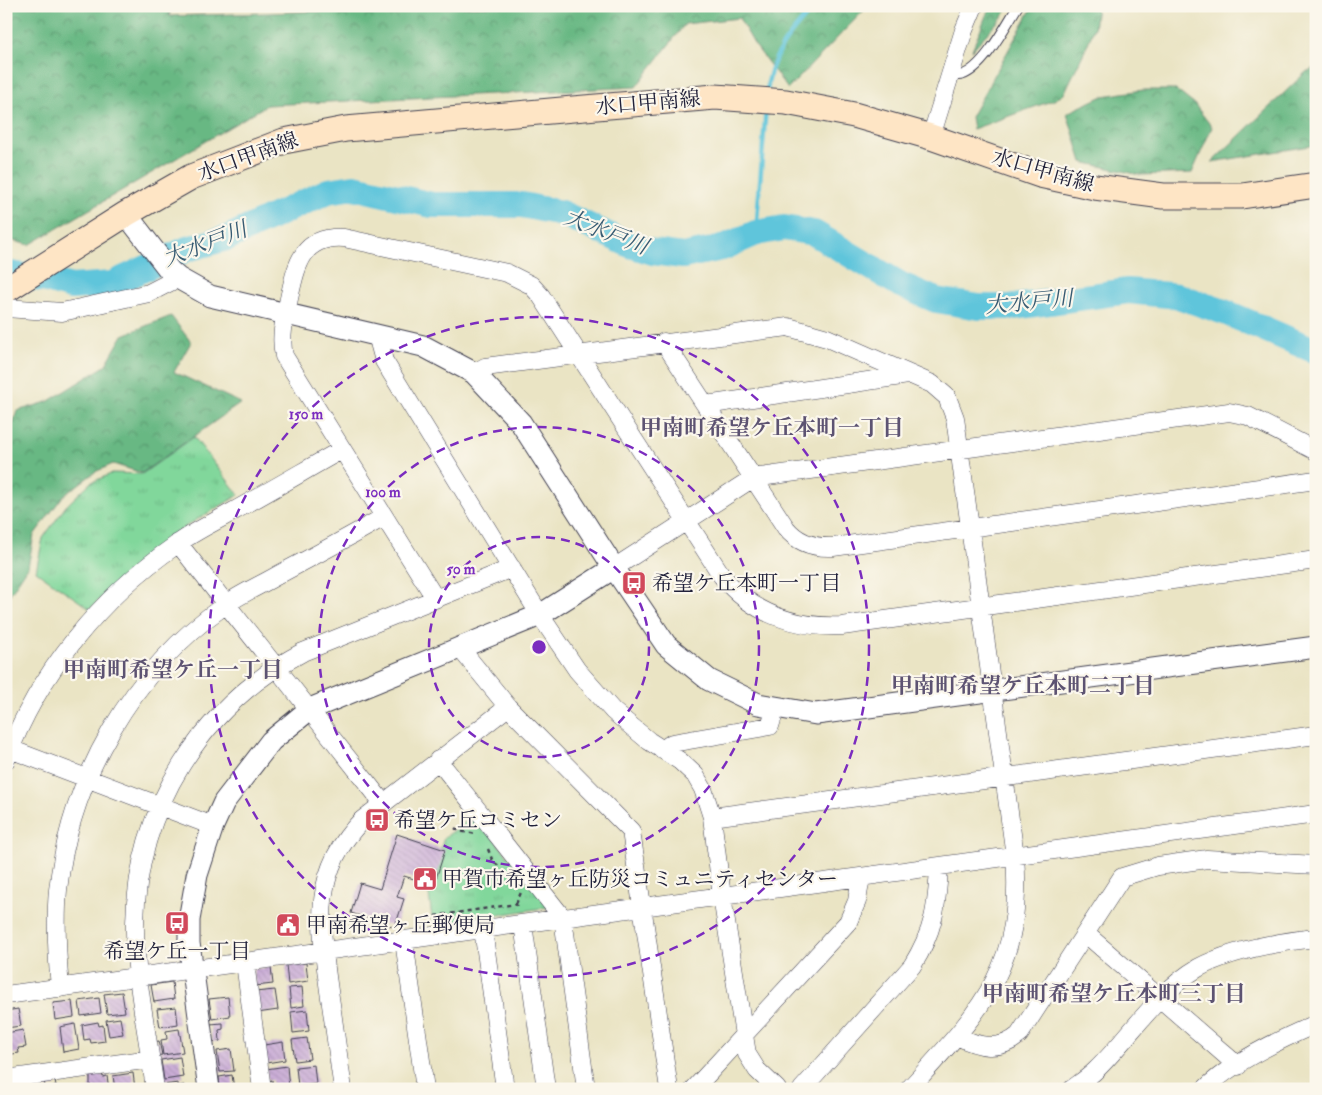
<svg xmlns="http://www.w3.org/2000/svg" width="1322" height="1095" font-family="'IM FELL Double Pica','Noto Serif JP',serif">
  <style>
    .forest { fill: url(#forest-crowns); stroke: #456d5f }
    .park { fill: url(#park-tufts); stroke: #527c6b }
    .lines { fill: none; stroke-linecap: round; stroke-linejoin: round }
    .stream { stroke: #5ec5db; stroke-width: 4.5 }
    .river { stroke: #5ec5db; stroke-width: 26 }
    .building { fill: url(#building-back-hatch) }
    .service-casing { stroke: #403f50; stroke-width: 11 }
    .minor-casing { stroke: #403f50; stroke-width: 19 }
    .tertiary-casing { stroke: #403f50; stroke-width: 23 }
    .secondary-casing { stroke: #403f50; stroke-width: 27 }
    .path { stroke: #403f50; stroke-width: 2.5; stroke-dasharray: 4 4; stroke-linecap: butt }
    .service { stroke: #fff; stroke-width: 9 }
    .minor { stroke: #fff; stroke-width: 18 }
    .tertiary { stroke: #fff; stroke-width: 21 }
    .secondary { stroke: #fee5c5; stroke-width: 25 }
    .ring { fill: none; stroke: #7b2cbf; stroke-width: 2.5; stroke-dasharray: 9 6 }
    .labels { text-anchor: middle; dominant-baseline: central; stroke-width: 4.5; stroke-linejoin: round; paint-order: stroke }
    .street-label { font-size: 21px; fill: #22223b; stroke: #fbf7ec }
    .poi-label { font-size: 21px; fill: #22223b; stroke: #fbf7ec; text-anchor: start }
    .water-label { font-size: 22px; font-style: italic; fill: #375b73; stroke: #fbf7ec }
    .neighbourhood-label { font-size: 22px; font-weight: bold; fill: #5d5372; stroke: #fbf7ec }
    .centre { fill: #7b2cbf; stroke: #fbf7ec; stroke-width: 2.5 }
    .ring-label { font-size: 15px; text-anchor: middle; font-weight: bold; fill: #7b2cbf; stroke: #fbf7ec; stroke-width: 4.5; stroke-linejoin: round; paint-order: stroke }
  </style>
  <defs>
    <pattern id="forest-crowns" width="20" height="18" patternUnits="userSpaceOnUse" patternTransform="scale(1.25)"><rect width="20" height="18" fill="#68b883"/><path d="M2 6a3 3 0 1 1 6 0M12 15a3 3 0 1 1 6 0" fill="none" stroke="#55956c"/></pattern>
    <pattern id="park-tufts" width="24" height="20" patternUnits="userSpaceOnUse" patternTransform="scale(1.25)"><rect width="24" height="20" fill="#81d79b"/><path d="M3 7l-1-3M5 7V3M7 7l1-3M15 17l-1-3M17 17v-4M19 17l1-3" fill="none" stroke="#6fb886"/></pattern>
    <pattern id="building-back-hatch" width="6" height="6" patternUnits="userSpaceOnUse" patternTransform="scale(1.25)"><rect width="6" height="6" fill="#cbaed7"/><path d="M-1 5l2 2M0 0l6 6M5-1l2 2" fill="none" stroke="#ae95b9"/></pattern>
  </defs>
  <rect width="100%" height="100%" fill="#fbf7ec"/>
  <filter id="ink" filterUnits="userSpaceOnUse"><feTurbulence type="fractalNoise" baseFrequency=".02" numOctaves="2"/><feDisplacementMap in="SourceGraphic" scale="10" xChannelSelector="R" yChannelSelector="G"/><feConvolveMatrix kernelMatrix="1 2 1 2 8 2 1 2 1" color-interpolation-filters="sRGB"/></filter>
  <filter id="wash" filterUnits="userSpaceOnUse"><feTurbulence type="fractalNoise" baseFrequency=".0096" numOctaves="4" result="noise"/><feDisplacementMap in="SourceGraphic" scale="20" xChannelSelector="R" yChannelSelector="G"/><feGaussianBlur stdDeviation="1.12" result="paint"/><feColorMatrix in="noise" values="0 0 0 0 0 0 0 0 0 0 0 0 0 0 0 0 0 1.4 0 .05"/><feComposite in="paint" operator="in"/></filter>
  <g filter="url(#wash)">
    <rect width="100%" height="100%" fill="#eae4c4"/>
    <!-- forest -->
    <path class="forest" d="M6 6H172L169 16 497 6H868L788 89 754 44 739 18 685 24 636 87 267 105 29 245 6 239Z
      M990 6H1009L1004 15 972 50Z
      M1033 6H1097L1094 29 1086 48 1064 94 1054 100 973 129 971 117Z
      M1316 67V145L1212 162 1306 72Z
      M1143 90H1176L1195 105 1212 127 1192 173 1140 175 1082 162 1067 113 1103 96Z
      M171 316 191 342 174 372 241 403 142 473 113 464 95 472 63 496 34 535 28 567 6 600V445L17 411 47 402 105 366 123 335Z"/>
    <!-- park -->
    <path class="park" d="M194 437 239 495 188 525 142 559 90 609 36 571 43 538 66 506 90 483 113 473 142 474Z
      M475 815 549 907 433 925 428 888 444 838Z"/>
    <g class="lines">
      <!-- stream -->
      <path class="stream" d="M767 92C770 54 791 33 815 6
        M756 233 766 107"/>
      <!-- river -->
      <path class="river" d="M6 273 47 280 71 287 112 284 187 249 227 238 328 191 354 187 432 205H522L561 213 630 245 653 252 683 256 722 248 756 233 784 228 814 233 901 285 936 300 979 307H1013L1128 291 1178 296 1227 313 1316 351"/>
    </g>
    <g id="blocks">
      <!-- building -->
      <path class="building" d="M397 834 445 850 434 885 404 876 397 897 404 899 395 927 351 913 360 883 380 889Z
        M306 963 308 981 288 984 286 965Z
        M271 967 273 984 255 986 253 969Z
        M172 982 174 999 154 1002 151 985Z
        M302 987 304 1006 291 1008 289 988Z
        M275 990 278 1010 257 1013 255 992Z
        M122 992 125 1012 107 1014 104 994Z
        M228 997 230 1016 212 1019 209 999Z
        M99 998 101 1013 81 1016 79 1001Z
        M72 1001 74 1017 55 1020 53 1003Z
        M176 1007 178 1024 160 1027 157 1009Z
        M18 1009 21 1026 6 1028V1011Z
        M307 1010 309 1031 293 1033 291 1012Z
        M120 1018 123 1034 109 1036 106 1020Z
        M98 1022 99 1026 103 1025 105 1041 91 1043 90 1039 84 1040 82 1025Z
        M223 1023V1029L219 1030 220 1041 212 1042 210 1024Z
        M75 1024 79 1049 63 1052 60 1027Z
        M179 1029 183 1052 163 1055 161 1040 167 1039 166 1031Z
        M23 1030 26 1047 18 1048 19 1053 6 1055V1033Z
        M307 1038 310 1059 295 1061 292 1040Z
        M159 1041 162 1055 154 1056 152 1042Z
        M283 1042 285 1060 266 1063 264 1045Z
        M231 1049 234 1071 220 1072 217 1051Z
        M180 1057 183 1077 164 1080 161 1060Z
        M314 1065 316 1084 298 1086 296 1067Z
        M287 1066 289 1089H273L272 1080 268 1081 266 1069Z
        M133 1073 135 1089H115L113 1076Z
        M102 1074 103 1077 107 1076 109 1089H90V1075Z
        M54 1075 56 1086 45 1088 44 1077Z
        M232 1075 234 1089H220L219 1077Z
        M178 1083V1086L184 1085V1089H165L164 1085Z"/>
    </g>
  </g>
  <g filter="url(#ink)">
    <use href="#blocks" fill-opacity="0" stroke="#403f50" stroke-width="1"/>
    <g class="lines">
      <defs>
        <path id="service" d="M950 75C954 75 959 76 962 75 984 68 1006 25 1018 6"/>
        <path id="minor" d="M931 137 964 30 974 6
          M6 308 62 312 149 293 178 278
          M377 335 384 361 540 615 577 670 613 711 649 741 680 761 695 775 703 789 712 817 722 897 747 1054 757 1070 777 1089
          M664 342 786 528C798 543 814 548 833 547L1316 480
          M474 373 485 367 788 327 827 338 932 384 947 397 955 418 1015 856C1024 969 980 1011 909 1089
          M706 405 908 375
          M178 543 383 803
          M614 568 753 478 1229 412 1248 416 1316 451
          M435 598 284 356C280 338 284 321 288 303 296 268 300 235 344 238L507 273 531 285 541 296 722 576C752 614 795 628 842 626L1316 560
          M459 647 508 707 631 831 669 1089
          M10 749 213 826
          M662 750 672 743 770 726 776 707
          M6 760C38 673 101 597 176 545 193 532 213 523 232 512 268 492 304 471 341 450
          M438 760 563 918 586 1089
          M712 817 1316 735
          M523 924 546 1089
          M483 929 505 1089
          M1086 934 1238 1066
          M404 941 425 1089
          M245 963 262 1089
          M60 988C57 955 55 923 58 890 70 779 133 669 225 605 242 593 261 585 278 575 314 556 349 537 384 517
          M6 995 1316 814
          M957 1036C979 1047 999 1052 1019 1035L1122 877 1158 866 1207 859 1316 865
          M6 1079 151 1059
          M155 1089C148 1036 134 975 135 923 137 808 202 705 303 652L512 568
          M343 1089C338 1056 334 1023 329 991 320 925 311 872 362 820L508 707
          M694 1089 848 922 857 901 861 877
          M802 1089 912 966C934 931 937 907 939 867
          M1072 1089C1080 1083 1089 1077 1096 1070 1130 1037 1157 992 1198 968 1232 950 1278 942 1316 938
          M1205 1089C1232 1062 1281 1039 1316 1024"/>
        <path id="tertiary" d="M126 214 170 271 178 278 210 296 423 346 474 373 521 423 614 568 666 645 709 680 758 704 816 714 1316 647
          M209 1089 189 943V920L197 875 213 826 224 802 271 741 310 709 540 615 614 568"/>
        <path id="secondary" d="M6 290 126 214 191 177 284 141 346 129 573 109 715 97 786 102 854 115 931 137 1040 175 1095 187 1163 196H1242L1316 185"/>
      </defs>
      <!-- service casing -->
      <use href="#service" class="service-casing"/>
      <!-- minor casing -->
      <use href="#minor" class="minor-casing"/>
      <!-- tertiary casing -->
      <use href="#tertiary" class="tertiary-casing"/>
      <!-- secondary casing -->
      <use href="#secondary" class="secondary-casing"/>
      <!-- path -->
      <path class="path" d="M455 828 459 831 477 834
        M488 849 493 862 501 867
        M516 904 522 890
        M435 916 516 904 517 908"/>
      <!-- service -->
      <use href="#service" class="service"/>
      <!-- minor -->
      <use href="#minor" class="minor"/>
      <!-- tertiary -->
      <use href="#tertiary" class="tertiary"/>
      <!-- secondary -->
      <use href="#secondary" class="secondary"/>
    </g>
  </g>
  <!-- distance rings -->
  <g class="ring">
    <circle cx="539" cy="647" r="110"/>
    <circle cx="539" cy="647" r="220"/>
    <circle cx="539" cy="647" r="330"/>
  </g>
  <!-- icons -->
  <defs>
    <symbol id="bus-square" viewBox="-11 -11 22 22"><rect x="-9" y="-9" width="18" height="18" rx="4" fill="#d1495b" stroke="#fbf7ec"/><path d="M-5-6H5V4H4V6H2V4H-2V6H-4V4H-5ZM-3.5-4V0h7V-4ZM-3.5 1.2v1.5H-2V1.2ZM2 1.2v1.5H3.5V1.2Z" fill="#fff"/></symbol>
    <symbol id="civic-square" viewBox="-11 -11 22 22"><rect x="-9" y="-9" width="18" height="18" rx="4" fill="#d1495b" stroke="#fbf7ec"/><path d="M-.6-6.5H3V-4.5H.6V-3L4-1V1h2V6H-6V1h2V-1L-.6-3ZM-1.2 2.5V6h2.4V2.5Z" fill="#fff"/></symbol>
  </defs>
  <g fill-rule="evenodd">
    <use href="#bus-square" x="620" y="569" width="28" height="28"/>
    <use href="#bus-square" x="363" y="806" width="28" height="28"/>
    <use href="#civic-square" x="411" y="865" width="28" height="28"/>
    <use href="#bus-square" x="163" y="909" width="28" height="28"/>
    <use href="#civic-square" x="274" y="911" width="28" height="28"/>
  </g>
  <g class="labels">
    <!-- street labels -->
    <g class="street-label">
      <text transform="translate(648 103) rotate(-5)">水口甲南線</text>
      <text transform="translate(248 157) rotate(-20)">水口甲南線</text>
      <text transform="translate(1043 171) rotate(16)">水口甲南線</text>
    </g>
    <!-- poi labels -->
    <g class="poi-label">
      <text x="652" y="583">希望ケ丘本町一丁目</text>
      <text x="394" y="820">希望ケ丘コミセン</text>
      <text x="442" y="879">甲賀市希望ヶ丘防災コミュニティセンター</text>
      <text x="306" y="925">甲南希望ヶ丘郵便局</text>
      <text x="177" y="951" text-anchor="middle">希望ケ丘一丁目</text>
    </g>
    <!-- water labels -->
    <g class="water-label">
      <text transform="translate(606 232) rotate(21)">大水戸川</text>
      <text transform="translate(205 244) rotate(-21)">大水戸川</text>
      <text transform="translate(1029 302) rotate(-5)">大水戸川</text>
    </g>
    <!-- neighbourhood labels -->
    <g class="neighbourhood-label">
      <text x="772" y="428">甲南町希望ケ丘本町一丁目</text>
      <text x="173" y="670">甲南町希望ケ丘一丁目</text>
      <text x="1023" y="686">甲南町希望ケ丘本町二丁目</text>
      <text x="1114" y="994">甲南町希望ケ丘本町三丁目</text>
    </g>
  </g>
  <circle cx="539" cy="647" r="8" class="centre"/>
  <g class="ring-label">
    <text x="306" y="419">150 m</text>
    <text x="383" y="497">100 m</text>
    <text x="461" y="574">50 m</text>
  </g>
  <!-- margin -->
  <rect width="1322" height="1095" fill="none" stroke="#fbf7ec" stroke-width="25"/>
</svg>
